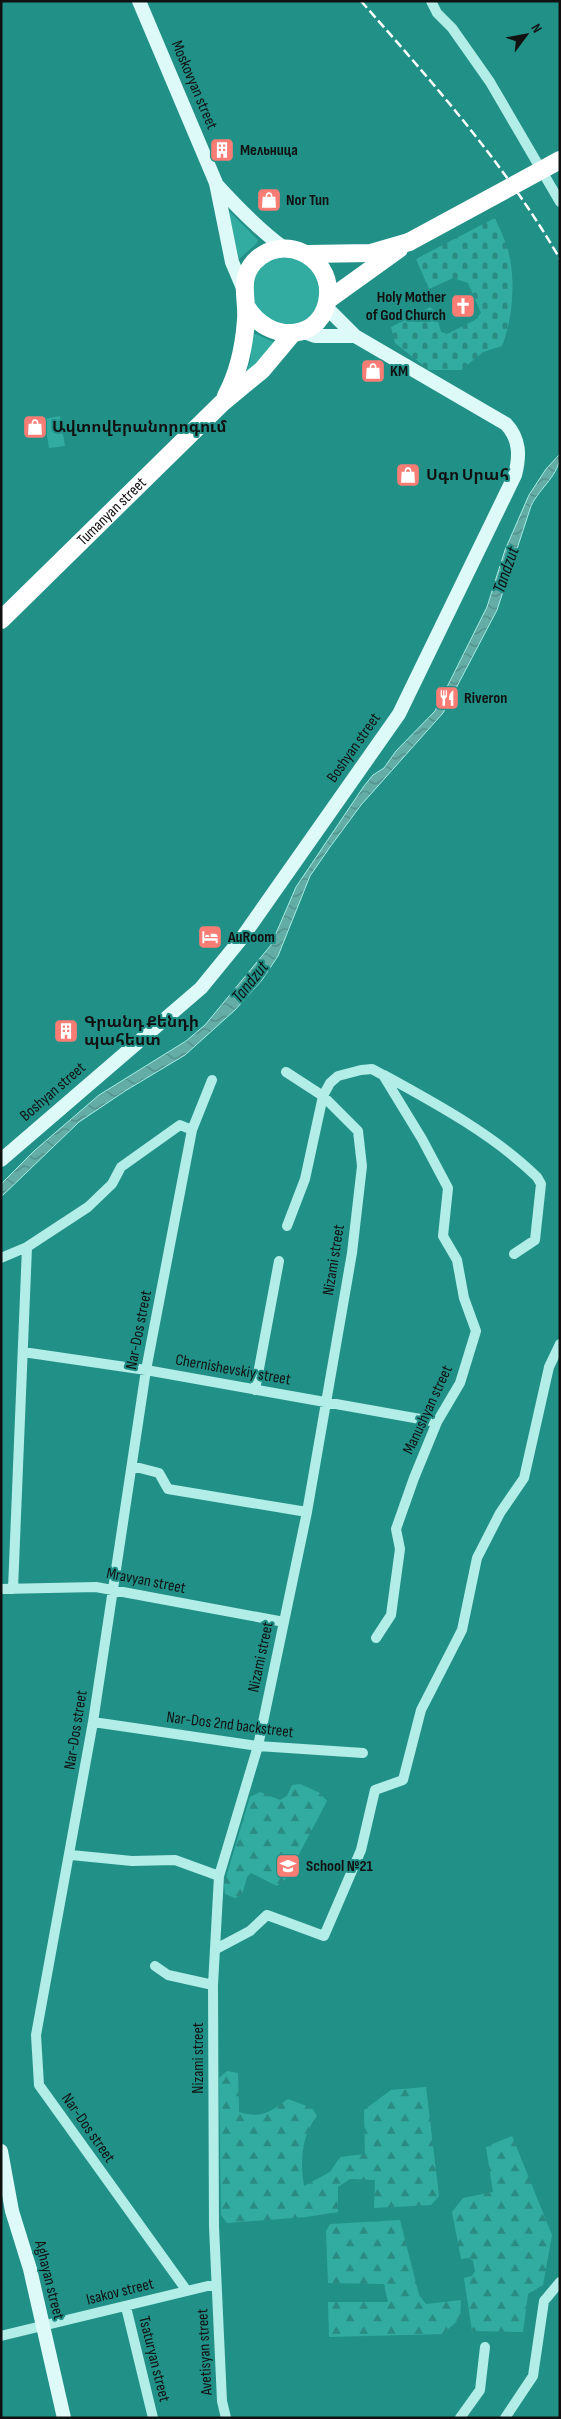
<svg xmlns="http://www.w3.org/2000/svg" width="561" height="2419" font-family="'Sofia Sans Condensed','Noto Sans Armenian',sans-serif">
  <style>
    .green { fill: #32aca1 }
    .forest { fill: url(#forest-firs) }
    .cemetery { fill: url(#cemetery-stones) }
    .water { fill: url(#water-waves); stroke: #a6eee6 }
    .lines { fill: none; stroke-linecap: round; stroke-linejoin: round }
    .street { stroke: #b2ede7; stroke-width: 10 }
    .secondary { stroke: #defaf8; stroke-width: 14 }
    .highway { stroke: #fff; stroke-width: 18 }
    .rail { stroke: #fff; stroke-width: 2.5; stroke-dasharray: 9 4; stroke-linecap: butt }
    .highway-bridge { stroke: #fff; stroke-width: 18 }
    .labels { text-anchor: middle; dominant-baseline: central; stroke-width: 4; stroke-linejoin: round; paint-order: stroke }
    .street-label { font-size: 16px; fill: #111; stroke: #219188 }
    .poi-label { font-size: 16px; font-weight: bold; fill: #111; stroke: #219188; text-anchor: start }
    .water-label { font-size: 18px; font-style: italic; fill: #111; stroke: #219188 }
  </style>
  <defs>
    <pattern id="forest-firs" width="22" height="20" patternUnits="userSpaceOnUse" patternTransform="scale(1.25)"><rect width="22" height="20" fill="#32aca1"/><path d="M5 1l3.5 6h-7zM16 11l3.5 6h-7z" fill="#298b82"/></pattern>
    <pattern id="cemetery-stones" width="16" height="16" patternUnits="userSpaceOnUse" patternTransform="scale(1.25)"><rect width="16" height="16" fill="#32aca1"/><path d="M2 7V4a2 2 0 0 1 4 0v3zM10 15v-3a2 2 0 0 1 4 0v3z" fill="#298b82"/></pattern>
    <pattern id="water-waves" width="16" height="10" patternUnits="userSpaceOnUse" patternTransform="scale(1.25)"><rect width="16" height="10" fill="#64ada7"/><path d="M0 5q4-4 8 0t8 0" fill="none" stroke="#518b87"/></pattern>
  </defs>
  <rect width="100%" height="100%" fill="#219188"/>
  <!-- green -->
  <path class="green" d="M228 210 258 240 257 243 239 259Z
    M273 257H298L317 270 322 304 308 322 273 326 250 298C254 277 254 269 273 257Z
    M256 334 278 344 242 380C247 371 251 363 251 352 250 346 249 340 250 335Z
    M60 416 65 446 49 448 44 419Z"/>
  <!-- forest -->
  <path class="forest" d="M300 1784 320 1793 327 1801 286 1879 277 1886 251 1873 247 1877 242 1895 235 1898 225 1894 224 1884 250 1797 260 1792 280 1800 287 1796 292 1785Z
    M227 2071 238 2073 239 2112C262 2119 269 2112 288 2099L312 2108 317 2116C301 2136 300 2162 304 2186L330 2172 340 2157 365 2154 364 2110 391 2090 426 2087 439 2196 431 2205 374 2208 375 2180 350 2179 338 2187V2212L306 2217 227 2223 221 2215 219 2078Z
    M512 2136 552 2235 543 2285 528 2294 523 2332 472 2331 464 2278 472 2276 475 2271 473 2261 469 2258 461 2259 452 2212 463 2198 493 2192 486 2147Z
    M400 2220 419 2295 426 2304 461 2300 460 2319 442 2334 329 2337 328 2302H388L384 2284 328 2283 326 2231 330 2224Z"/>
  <!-- cemetery -->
  <path class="cemetery" d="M495 218C499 228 505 239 508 250 516 281 513 317 502 346L483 352 461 370H429L395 343 391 327 430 307 435 311 441 332 447 334 475 320 481 313 468 283 453 278 429 289 416 259Z"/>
  <!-- water -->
  <path class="water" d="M560 454C560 475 540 487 531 506L497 610 443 713 361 805 330 847 310 876 278 956 262 980 235 1010 185 1055 125 1091 79 1122 1 1197V1184L34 1151 99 1095 186 1041 205 1025 271 945 296 887 364 786 373 775 384 768 396 751 435 711 487 607 505 550 529 495 546 469Z"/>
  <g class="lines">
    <!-- street -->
    <path class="street" d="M431 1 437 13 452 28 490 82 560 202
      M384 1075C437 1104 494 1135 537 1177L541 1184 535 1240 514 1254
      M287 1226 305 1179 323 1096 330 1083 338 1076 361 1070 372 1069 383 1075 422 1139 448 1188 443 1236 457 1260 464 1298 476 1331 460 1383 437 1422 414 1478 396 1529 400 1549 391 1615 376 1638
      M1 1258 27 1247 88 1207 112 1184 121 1167 180 1125 192 1130
      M23 1352 146 1370 437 1422
      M255 1390 279 1261
      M132 1466 159 1473 168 1489 307 1512
      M1 1589 96 1587 284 1622
      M13 1589 27 1247
      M93 1722 258 1746 363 1753
      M71 1855 132 1861 175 1860 219 1876
      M216 1949 250 1931 267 1915 324 1936 361 1850 375 1790 403 1780 421 1710 462 1630 477 1558 500 1513 524 1478 549 1367 560 1344
      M155 1966 168 1975 213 1985
      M187 2291 39 2085 36 2035 93 1722 146 1370 192 1130 212 1080
      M126 2307 153 2418
      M1 2336 216 2284
      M226 2418 222 2401 214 2227 213 1985 219 1876 258 1746 307 1512 352 1253 362 1166 358 1131 323 1096 286 1072
      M460 2418 480 2390 485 2347
      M505 2418 533 2376 544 2301 560 2282"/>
    <!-- secondary -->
    <path class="secondary" d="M139 1 216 183 232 262 243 288
      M216 184C237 207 259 230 284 248
      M301 331 315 336H355
      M1 1160 201 988 241 939 399 714 515 475C520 456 520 439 506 424L355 336 326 307
      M1 2151 12 2211 30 2269 64 2418"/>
    <!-- highway -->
    <g class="highway">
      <path d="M307 254 371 253 409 242"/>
      <path d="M328 300 399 249"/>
      <path d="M226 396C239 372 244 348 246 320 248 299 238 280 254 262 282 232 331 256 328 295 325 341 269 346 246 306"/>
      <path id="s1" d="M1 620 222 403 262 370 293 333"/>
    </g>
    <!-- rail -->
    <path class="rail" d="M361 1C433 83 505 164 560 259"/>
    <!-- highway-bridge -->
    <path class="highway-bridge" d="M409 242 560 160"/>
  </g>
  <!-- icons -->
  <defs>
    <symbol id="building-square" viewBox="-11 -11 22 22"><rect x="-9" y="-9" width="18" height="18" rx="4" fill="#f97d74" stroke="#219188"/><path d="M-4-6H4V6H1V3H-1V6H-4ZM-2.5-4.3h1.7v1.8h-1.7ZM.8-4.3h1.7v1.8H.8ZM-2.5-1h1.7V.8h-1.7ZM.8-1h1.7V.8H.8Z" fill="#fff"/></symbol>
    <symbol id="shop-square" viewBox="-11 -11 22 22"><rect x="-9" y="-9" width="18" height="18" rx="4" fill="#f97d74" stroke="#219188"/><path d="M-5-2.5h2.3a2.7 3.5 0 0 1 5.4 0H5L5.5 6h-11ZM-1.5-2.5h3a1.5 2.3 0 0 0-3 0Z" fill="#fff"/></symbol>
    <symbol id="church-square" viewBox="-11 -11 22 22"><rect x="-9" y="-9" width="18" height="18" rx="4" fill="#f97d74" stroke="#219188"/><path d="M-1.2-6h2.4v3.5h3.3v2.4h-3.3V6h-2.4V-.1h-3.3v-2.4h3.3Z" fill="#fff"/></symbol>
    <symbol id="restaurant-square" viewBox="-11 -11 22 22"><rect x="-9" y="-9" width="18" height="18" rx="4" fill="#f97d74" stroke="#219188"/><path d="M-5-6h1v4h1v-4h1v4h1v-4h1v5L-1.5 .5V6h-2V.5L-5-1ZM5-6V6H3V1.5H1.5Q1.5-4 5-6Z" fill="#fff"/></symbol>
    <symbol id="hotel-square" viewBox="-11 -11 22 22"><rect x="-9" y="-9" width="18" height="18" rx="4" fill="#f97d74" stroke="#219188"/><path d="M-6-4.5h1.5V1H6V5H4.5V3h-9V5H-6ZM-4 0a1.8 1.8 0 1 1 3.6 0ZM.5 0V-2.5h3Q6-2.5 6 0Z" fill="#fff"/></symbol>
    <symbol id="school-square" viewBox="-11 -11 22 22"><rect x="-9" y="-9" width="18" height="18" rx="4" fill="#f97d74" stroke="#219188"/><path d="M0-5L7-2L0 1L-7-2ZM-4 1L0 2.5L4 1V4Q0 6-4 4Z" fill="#fff"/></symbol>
  </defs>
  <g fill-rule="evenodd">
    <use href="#building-square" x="208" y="136" width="28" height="28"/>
    <use href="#shop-square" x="255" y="186" width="28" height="28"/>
    <use href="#church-square" x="449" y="292" width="28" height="28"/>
    <use href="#shop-square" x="359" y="357" width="28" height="28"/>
    <use href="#shop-square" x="21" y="413" width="28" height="28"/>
    <use href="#shop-square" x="394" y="461" width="28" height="28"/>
    <use href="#restaurant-square" x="433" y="684" width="28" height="28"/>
    <use href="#hotel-square" x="196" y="923" width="28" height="28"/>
    <use href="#building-square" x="52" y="1017" width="28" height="28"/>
    <use href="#school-square" x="274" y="1852" width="28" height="28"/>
  </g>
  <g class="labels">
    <!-- street labels -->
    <g class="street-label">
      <text transform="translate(194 85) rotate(67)">Moskovyan street</text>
      <text stroke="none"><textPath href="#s1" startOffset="155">Tumanyan street</textPath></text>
      <text transform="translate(354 748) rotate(-55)">Boshyan street</text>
      <text transform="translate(53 1092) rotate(-41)">Boshyan street</text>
      <text transform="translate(334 1260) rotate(-81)">Nizami street</text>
      <text transform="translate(139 1330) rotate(-79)">Nar-Dos street</text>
      <text transform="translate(233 1370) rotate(10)">Chernishevskiy street</text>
      <text transform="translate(428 1410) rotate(-65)">Manushyan street</text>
      <text transform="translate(146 1581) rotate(11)">Mravyan street</text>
      <text transform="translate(261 1657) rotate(-78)">Nizami street</text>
      <text transform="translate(230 1725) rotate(7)">Nar-Dos 2nd backstreet</text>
      <text transform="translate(76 1730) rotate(-81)">Nar-Dos street</text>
      <text transform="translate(198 2058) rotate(-90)">Nizami street</text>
      <text transform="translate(88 2128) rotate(55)">Nar-Dos street</text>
      <text transform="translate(49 2280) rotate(76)">Aghayan street</text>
      <text transform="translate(120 2292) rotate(-14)">Isakov street</text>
      <text transform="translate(205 2352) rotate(-93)">Avetisyan street</text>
      <text transform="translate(154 2359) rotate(76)">Tsaturyan street</text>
    </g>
    <!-- poi labels -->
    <g class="poi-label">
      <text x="240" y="150">Мельница</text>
      <text x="286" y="200">Nor Tun</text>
      <text x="446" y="297" text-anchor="end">Holy Mother<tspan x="446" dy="18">of God Church</tspan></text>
      <text x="390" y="371">KM</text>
      <text x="52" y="427">Ավտովերանորոգում</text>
      <text x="426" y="475">Սգո Սրահ</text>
      <text x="464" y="698">Riveron</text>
      <text x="228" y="937">AuRoom</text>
      <text x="84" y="1022">Գրանդ Քենդի<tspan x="84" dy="18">պահեստ</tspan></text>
      <text x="306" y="1866">School №21</text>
    </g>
    <!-- water labels -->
    <g class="water-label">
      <text transform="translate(506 570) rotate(-71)">Tandzut</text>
      <text transform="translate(250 982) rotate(-51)">Tandzut</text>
    </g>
  </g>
  <!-- border -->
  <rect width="561" height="2419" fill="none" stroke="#111111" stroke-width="5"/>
  <!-- north arrow -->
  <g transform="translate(526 35) rotate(58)" stroke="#219188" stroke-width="4" paint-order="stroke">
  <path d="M0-4L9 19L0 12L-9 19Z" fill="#111111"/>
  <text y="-8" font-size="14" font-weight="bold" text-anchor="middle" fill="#111111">N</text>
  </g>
</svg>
